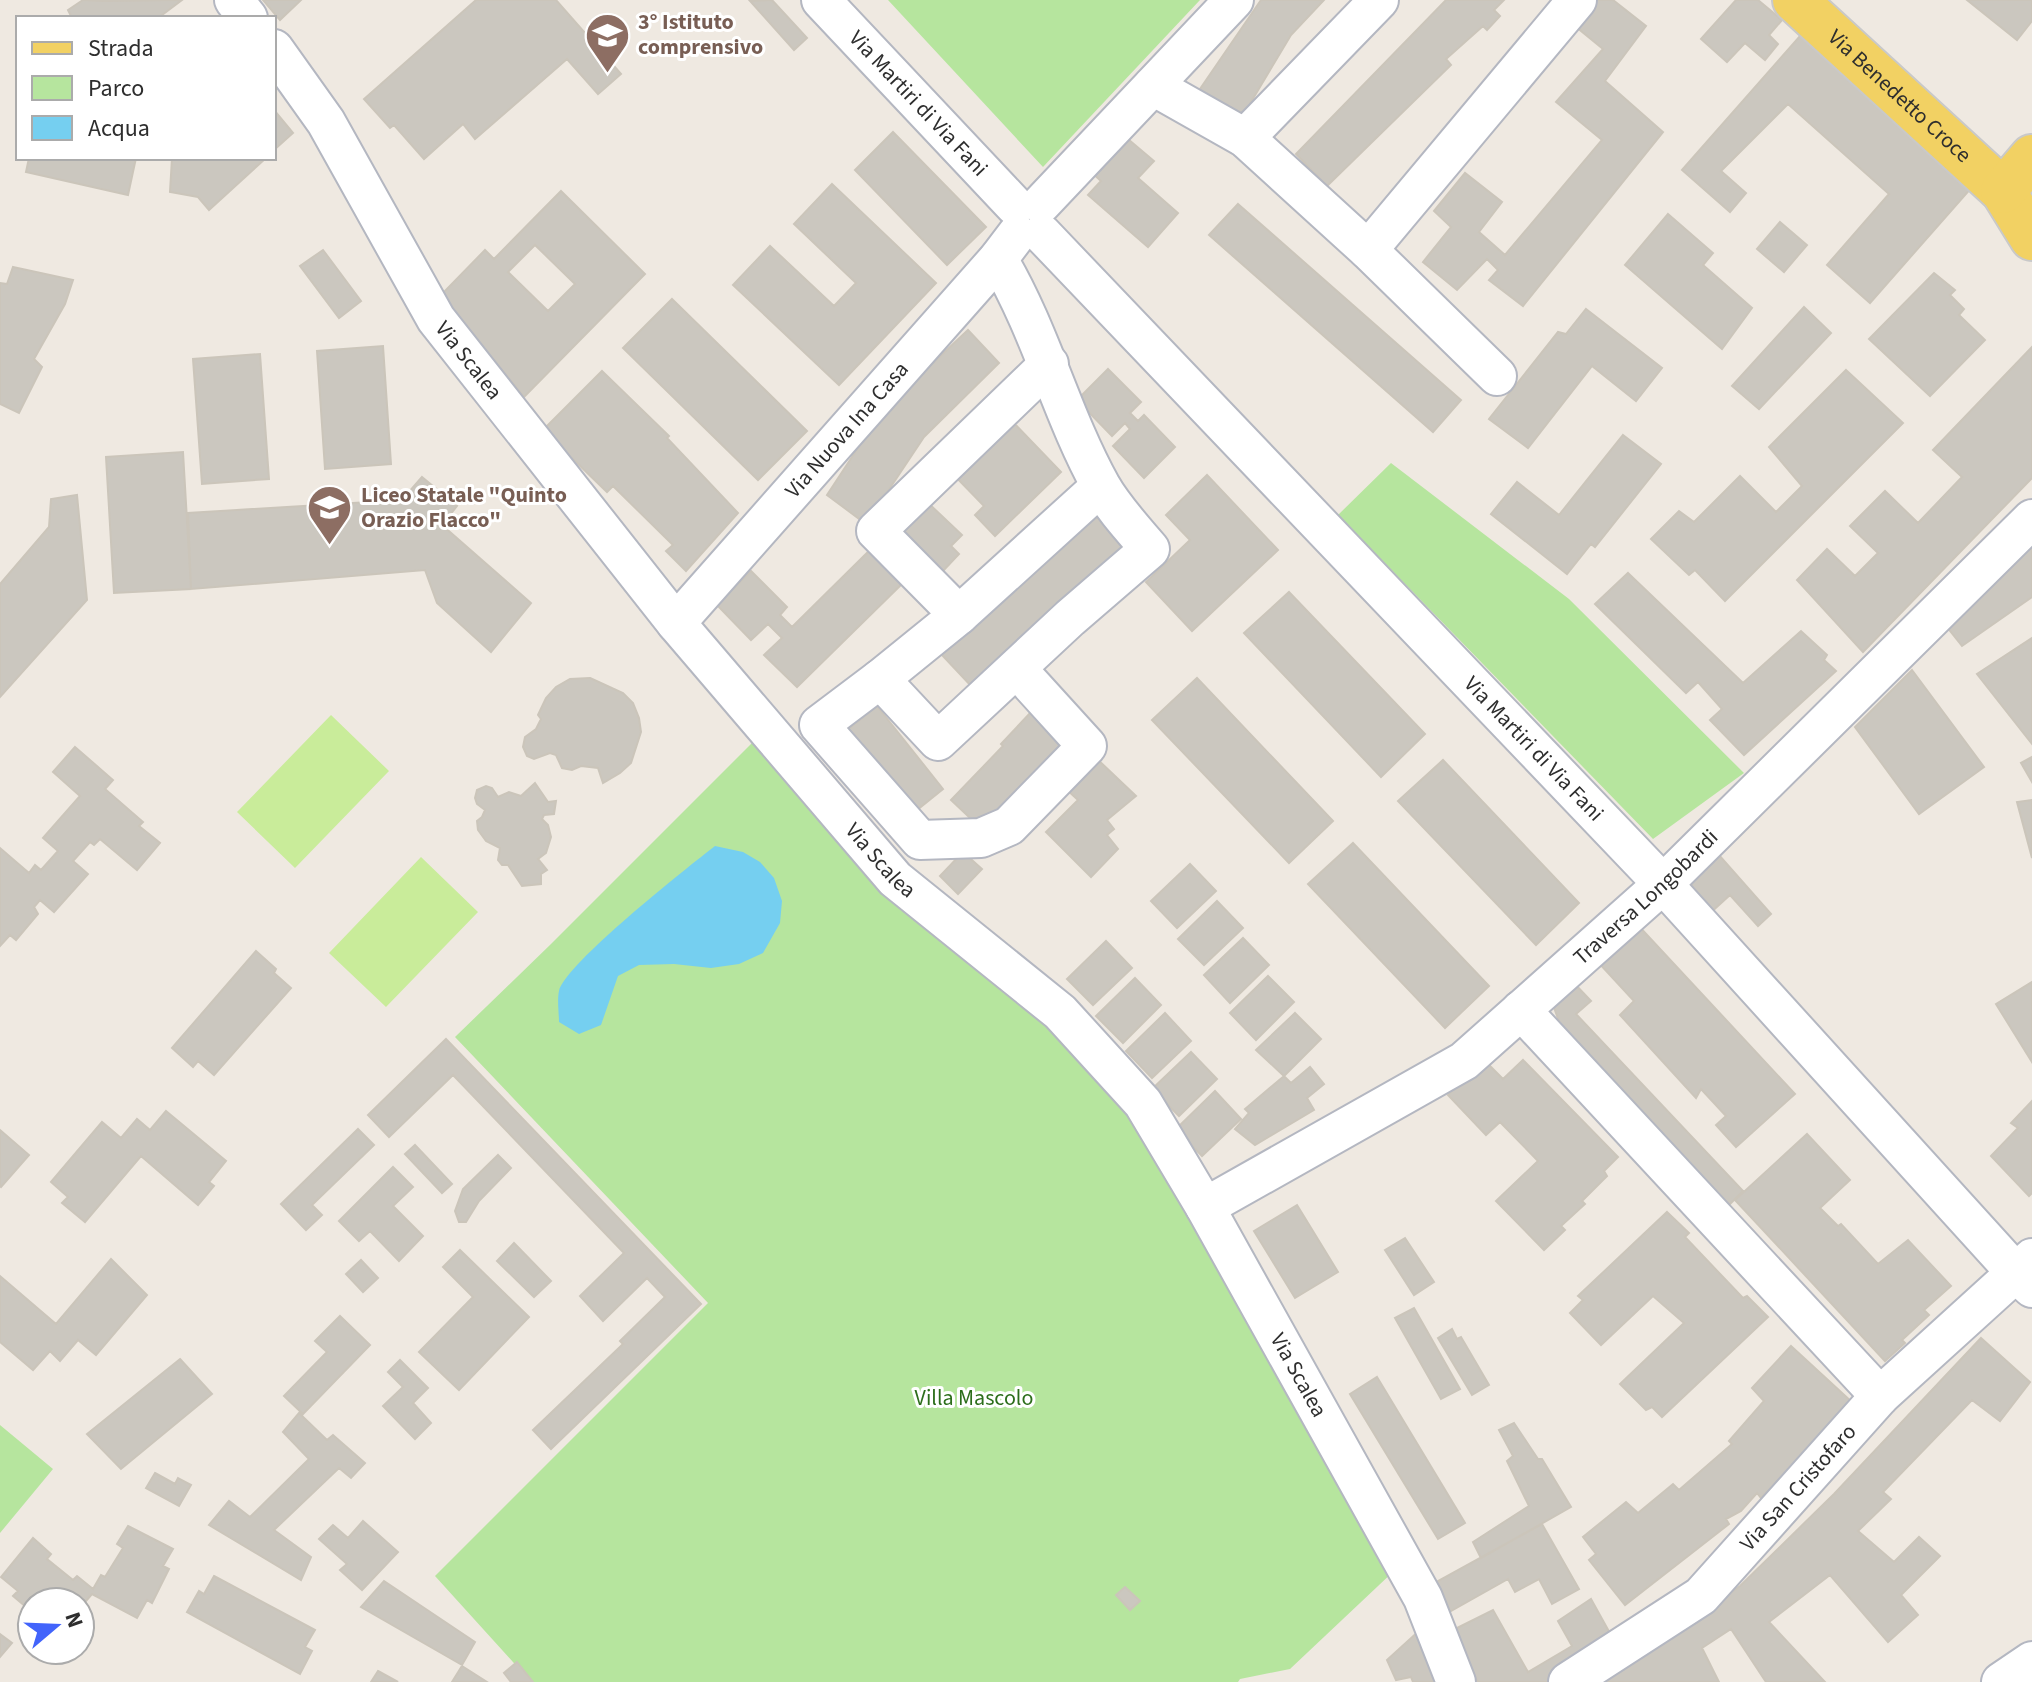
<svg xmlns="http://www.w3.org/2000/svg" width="2032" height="1682" font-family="'Source Sans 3',sans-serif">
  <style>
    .green { fill: #b6e59e }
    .pitch { fill: #c9ec9a }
    .water { fill: #75cff0 }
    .building { fill: #cbc7bf; stroke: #cbc5ba; stroke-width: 2; fill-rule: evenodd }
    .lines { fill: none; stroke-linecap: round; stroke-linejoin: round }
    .minor-casing { stroke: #b4b7c1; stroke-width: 42 }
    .major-casing { stroke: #c9c9c9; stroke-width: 48 }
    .minor { stroke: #fff; stroke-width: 38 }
    .major { stroke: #f2d163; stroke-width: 44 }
    .labels { text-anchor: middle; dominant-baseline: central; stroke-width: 6; stroke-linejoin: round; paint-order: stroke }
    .education-label { font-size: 22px; font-weight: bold; fill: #785e54; stroke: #fff; text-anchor: start }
    .street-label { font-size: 22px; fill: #2e2e2e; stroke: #fff }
    .park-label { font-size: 22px; fill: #2c6e1b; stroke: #fff }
  </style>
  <rect width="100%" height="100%" fill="#efe9e1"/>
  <!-- green -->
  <path class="green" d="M888 0H1200L1043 167Z
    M1391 463 1569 599 1744 773 1653 839 1338 515Z
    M758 737 1105 1073 1395 1570 1290 1669 1240 1679 1238 1682H531L435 1576 708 1303 455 1037 551 944Z
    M0 1425 53 1469 0 1533Z"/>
  <!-- pitch -->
  <path class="pitch" d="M331 715 389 771 295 868 237 812Z
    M421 857 478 912 386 1007 329 953Z"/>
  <!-- water -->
  <path class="water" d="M715 846 743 852 760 862 774 878 782 901 780 923 763 953 739 964 711 968 674 964 639 965 618 976 601 1025 579 1034 559 1022C559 1013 557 1000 559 991 565 964 688 867 715 846Z"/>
  <!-- building -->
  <path class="building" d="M83 0 104 1 182 0 158 18H72L68 10Z
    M263 0H301L280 20Z
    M476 0H556L621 74 598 94 567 59 475 139 463 124 424 159 394 125 390 128 364 99Z
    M772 0 807 38 794 50 750 1Z
    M1261 0H1324L1291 35 1242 117 1200 89Z
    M1446 0H1504L1494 10 1500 16 1487 30 1483 26 1446 59 1451 65 1327 186 1296 154Z
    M1595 0H1613L1646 26 1605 81 1663 132 1523 306 1489 280 1498 270 1487 259 1457 290 1423 262 1451 227 1434 211 1465 173 1502 202 1479 232 1505 255 1602 140 1556 102 1603 49 1575 26Z
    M1736 0H1758L1782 20 1769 35 1778 44 1765 60 1745 43 1727 62 1701 39Z
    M1967 0H2032V21L2017 40Z
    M1801 35 1972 187 1870 303 1827 265 1889 194 1788 104 1721 171 1746 193 1730 212 1682 170Z
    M274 110 293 133 274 150Z
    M893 132 986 227 947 265 855 170Z
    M1122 134 1154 161 1138 178 1178 213 1148 247 1088 195 1101 181 1090 171Z
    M29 158H136L128 195 26 172Z
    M172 158H266L209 210 198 197 170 192Z
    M832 184 936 283 839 385 733 285 770 246 834 306 856 283 794 224Z
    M561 191 645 274 524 397 441 295 485 250 494 259ZM535 245 575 284 548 311 508 272Z
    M1238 204 1461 400 1433 432 1209 235Z
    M1668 214 1713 253 1703 265 1752 308 1722 349 1625 265Z
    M1780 222 1807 245 1784 272 1757 249Z
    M323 250 361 301 339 318 300 266Z
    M13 267 73 280 65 304 34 359 42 367 19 413 0 404V283L7 284Z
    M1934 273 1955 290 1950 295 1964 309 1959 315 1985 340 1930 396 1869 339Z
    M672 299 807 431 758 480 623 348Z
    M1804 307 1831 333 1759 409 1732 386Z
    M1586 309 1662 368 1636 401 1592 366 1528 448 1489 419 1558 332 1566 334Z
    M968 330 999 363 924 437 866 524 827 495 883 410Z
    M383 346 391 464 325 469 317 351Z
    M2032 347V478L1863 652 1797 580 1827 549 1855 576 1878 553 1850 526 1885 491 1918 523 1962 477 1933 450Z
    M260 354 269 479 202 484 193 359Z
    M1108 369 1141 402 1130 413 1138 421 1144 415 1175 447 1144 478 1113 446 1130 429 1125 423 1112 436 1077 400Z
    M1846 370 1903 423 1725 601 1695 570 1689 575 1651 539 1679 511 1694 522 1740 476 1776 512 1802 486 1769 447Z
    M602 371 669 436 667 438 738 513 686 571 666 551 673 545 613 486 607 492 543 430Z
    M1008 417 1061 472 995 536 975 515 984 506 951 472Z
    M1623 435 1661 464 1595 547 1591 544 1567 574 1491 514 1517 482 1559 515Z
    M183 452 191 589 114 593 106 457Z
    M1207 475 1278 550 1192 631 1146 582 1190 540 1166 515Z
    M422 477 457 506 442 525 531 603 491 652 437 603 425 570 191 589 188 513 402 500Z
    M77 495 87 600 0 697V584L49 527 51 499Z
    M925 500 962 535 951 546 959 554 942 572 899 525Z
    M1091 511 1124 546 974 689 942 655Z
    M2032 536V597L1962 646 1947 627Z
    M872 548 905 581 797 687 764 655 782 638 768 624 751 640 717 605 751 571 787 607 780 615 792 627Z
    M1628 573 1743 683 1801 631 1827 655 1824 660 1836 671 1744 755 1710 720 1722 709 1698 682 1686 693 1595 604Z
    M1289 592 1425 734 1381 777 1244 633Z
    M2032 638V744L1977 674Z
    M1912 670 1984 767 1919 814 1855 727Z
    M590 678 623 693 633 703 639 718 641 732 631 763 620 773 603 783 598 768 581 766 572 770 562 768 556 755 550 753 534 759 527 756 523 747 525 737 536 729 541 719 538 715 546 698 556 687 570 679Z
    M1197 678 1333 821 1289 863 1152 720Z
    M877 706 943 789 907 818 841 735Z
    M1033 710 1069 744 987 834 951 800 1003 746 1001 744Z
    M75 747 113 780 105 789 143 822 139 826 160 843 137 870 100 839 94 845 90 842 73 861 88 874 54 912 40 900 34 907 38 914 16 940 10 935 0 946V848L29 873 35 865 41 870 58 851 43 838 80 796 53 772Z
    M1095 757 1136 796 1107 820 1114 829 1107 835 1118 849 1091 877 1046 832 1078 800 1066 789Z
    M2032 757V782L2021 763Z
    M1443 760 1579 903 1536 945 1398 801Z
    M535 783 548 802 556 801 554 814 544 815 542 819 548 825 551 837 546 853 538 859 547 870 541 874V884L522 886 508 865H502L498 860 500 848 486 841 478 830 477 821 482 817 485 810 477 804 475 798 477 790 486 786 492 788 498 797 509 792 521 796Z
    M2032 800V858L2017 802Z
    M1353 843 1489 986 1445 1028 1308 884Z
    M963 852 982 869 958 894 940 876Z
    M1718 854 1771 914 1758 926 1730 895 1709 914 1682 887Z
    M1190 864 1216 891 1177 928 1151 901Z
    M1217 901 1243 928 1204 965 1178 939Z
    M1635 922 1795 1094 1736 1147 1716 1125 1726 1116 1701 1089 1696 1098 1620 1015 1634 1001 1597 961Z
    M1243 938 1269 965 1230 1003 1204 975Z
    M1106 941 1132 968 1093 1005 1067 979Z
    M256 951 276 969 274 973 291 988 214 1075 198 1061 193 1067 172 1048Z
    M1268 976 1294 1002 1256 1040 1230 1013Z
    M1135 978 1161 1005 1123 1043 1096 1016Z
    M1571 980 1591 1001 1576 1014 1743 1191 1723 1211 1567 1044 1551 999Z
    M2032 982V1062L1996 1004Z
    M1165 1013 1191 1041 1152 1078 1126 1051Z
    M1295 1013 1321 1039 1284 1076 1256 1050Z
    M446 1039 701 1304 551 1449 533 1430 623 1344 620 1341 665 1297 647 1278 603 1321 580 1296 624 1253 453 1075 389 1137 368 1115Z
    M1191 1052 1217 1079 1179 1116 1152 1089Z
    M1523 1060 1618 1157 1604 1171 1607 1176 1582 1201 1585 1204 1561 1226 1565 1230 1544 1250 1496 1201 1538 1161 1500 1122 1486 1135 1448 1095 1466 1078 1470 1081 1488 1064 1503 1079Z
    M1310 1067 1324 1084 1307 1098 1314 1110 1255 1145 1235 1129 1249 1113 1245 1109 1284 1076 1291 1083Z
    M1215 1091 1241 1119 1202 1156 1176 1129Z
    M2032 1101V1193L2029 1196 1991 1156 2018 1128 2011 1123Z
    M166 1111 226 1161 209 1182 214 1186 198 1205 141 1156 85 1222 62 1203 68 1197 51 1182 102 1122 121 1138 137 1119 150 1130Z
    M358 1129 374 1145 312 1205 322 1215 306 1230 281 1204Z
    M0 1130 29 1155 1 1187 0 1186Z
    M1807 1134 1850 1180 1820 1208 1838 1226 1841 1224 1878 1264 1908 1240 1951 1286 1924 1310 1929 1315 1902 1340 1905 1343 1885 1361 1735 1200Z
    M415 1145 452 1184 442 1193 405 1154Z
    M498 1155 511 1168 479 1201 466 1222H459L455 1211 463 1189Z
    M393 1167 413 1187 393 1206 423 1236 399 1261 370 1231 359 1241 339 1221Z
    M1297 1205 1338 1272 1295 1298 1254 1231Z
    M1667 1212 1689 1233 1685 1237 1743 1298 1747 1296 1768 1317 1662 1417 1652 1407 1646 1410 1620 1384 1684 1323 1653 1296 1601 1345 1570 1313 1583 1300 1578 1296Z
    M1405 1238 1434 1282 1414 1295 1385 1250Z
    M514 1243 551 1281 534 1297 497 1261Z
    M460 1250 529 1317 459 1390 419 1352 473 1297 443 1267Z
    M111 1259 147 1295 96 1355 78 1340 60 1361 50 1351 33 1370 0 1342V1276L56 1324Z
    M361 1260 378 1278 363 1292 346 1274Z
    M1414 1308 1460 1389 1441 1399 1395 1318Z
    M340 1316 370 1345 303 1414 284 1396 327 1352 315 1341Z
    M1452 1329 1457 1339 1461 1337 1489 1385 1472 1395 1438 1338Z
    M1981 1338 2030 1382 2000 1421 1972 1400 1883 1492 1891 1499 1858 1531 1894 1562 1919 1537 1940 1556 1901 1595 1918 1615 1888 1642 1830 1575 1769 1622 1825 1682H1766L1731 1629 1702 1648 1719 1682H1602L1740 1586 1834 1494Z
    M1791 1346 1853 1403 1761 1498 1757 1493 1741 1511 1726 1519 1729 1524 1625 1605 1589 1560 1596 1554 1583 1537 1626 1502 1638 1513 1673 1484 1679 1490 1732 1444 1729 1441 1764 1401 1752 1388Z
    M180 1359 212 1394 121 1469 87 1434Z
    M400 1360 428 1388 413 1403 431 1423 415 1439 383 1406 403 1387 388 1372Z
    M1377 1377 1465 1523 1438 1539 1350 1394Z
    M299 1413 327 1440 333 1435 365 1463 351 1478 339 1468 274 1530 311 1557 301 1580 209 1525 229 1501 250 1517 309 1459 283 1432Z
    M1514 1423 1538 1459H1542L1571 1507 1481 1558 1473 1542 1529 1506 1507 1461 1513 1456 1499 1430Z
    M155 1473 175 1484 178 1478 191 1485 179 1506 146 1488Z
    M363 1521 398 1552 362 1590 340 1570 347 1564 319 1539 333 1525 348 1538Z
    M1542 1524 1579 1589 1552 1604 1539 1579 1515 1592 1508 1579 1444 1615 1427 1587Z
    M128 1526 173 1549 163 1566 169 1569 152 1603 147 1600 137 1618 92 1594 80 1608V1602H32V1612L13 1596 18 1591 1 1577 33 1538 51 1554 47 1559 73 1580 77 1576 93 1589 101 1575 105 1577 123 1548 117 1544Z
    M214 1576 315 1630 305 1647 312 1651 300 1674 187 1612 199 1591 204 1594Z
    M384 1581 475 1642 462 1665 361 1607Z
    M1125 1587 1140 1601 1130 1610 1116 1595Z
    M1591 1599 1617 1646 1558 1682H1478L1449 1632 1493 1610 1528 1672 1572 1646 1558 1621Z
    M1420 1630 1440 1682H1413L1411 1677 1396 1680 1387 1660Z
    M0 1634 12 1643 0 1657Z
    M517 1662 533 1682H511L504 1673Z
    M462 1666 487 1682H452Z
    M378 1671 398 1682H371Z"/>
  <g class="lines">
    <defs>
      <g id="minor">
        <path d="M234 0 248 18"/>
        <path id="s1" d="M821 0 1015 206"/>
        <path id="s2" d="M274 49 326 122 436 319 676 623 895 879 1060 1012 1143 1103 1205 1207 1423 1598 1456 1682"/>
        <path d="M1153 86 1245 138 1368 250 1497 376"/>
        <path d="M1245 138 1379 0"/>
        <path d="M1041 204 1234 0"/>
        <path id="s3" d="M1042 234 1663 884 2017 1274 2032 1288"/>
        <path d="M1368 250 1577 0"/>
        <path d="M998 259C1041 331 1061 414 1101 486 1114 509 1133 529 1150 549L1070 618 938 741 880 679 959 615 1101 486"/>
        <path d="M959 615 876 531 1049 364"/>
        <path id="s4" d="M676 623 998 259 1017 234"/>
        <path d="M880 679 819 725 920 840 981 838 1009 826 1087 746 1017 669"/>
        <path d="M1521 1010 1880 1396"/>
        <path id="s5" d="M1205 1207 1464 1061 1663 884 2032 519"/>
        <path id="s6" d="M1568 1682 1701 1596 1880 1396 2032 1258"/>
        <path d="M2001 1682 2032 1661"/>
      </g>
      <g id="major">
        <path id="s7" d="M1795 0 2003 191 2032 238"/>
        <path d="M2003 191 2032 157"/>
      </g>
    </defs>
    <!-- minor casing -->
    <use href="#minor" class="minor-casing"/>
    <!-- major casing -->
    <use href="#major" class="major-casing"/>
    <!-- minor -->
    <use href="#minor" class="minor"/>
    <!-- major -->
    <use href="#major" class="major"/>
  </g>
  <!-- icons -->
  <defs>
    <symbol id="school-pin" viewBox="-11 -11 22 30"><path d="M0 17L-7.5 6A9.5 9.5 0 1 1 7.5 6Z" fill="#8d6e63" stroke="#fff"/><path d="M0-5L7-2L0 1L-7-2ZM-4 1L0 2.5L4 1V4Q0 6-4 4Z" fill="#fff"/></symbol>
  </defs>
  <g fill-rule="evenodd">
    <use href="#school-pin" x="582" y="10" width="51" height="69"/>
    <use href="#school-pin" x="304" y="482" width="51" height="69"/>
  </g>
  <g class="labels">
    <!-- education labels -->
    <g class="education-label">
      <text x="638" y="22">3° Istituto<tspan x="638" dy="25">comprensivo</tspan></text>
      <text x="361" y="495">Liceo Statale "Quinto<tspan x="361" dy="25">Orazio Flacco"</tspan></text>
    </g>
    <!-- street labels -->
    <g class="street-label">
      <text stroke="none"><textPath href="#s7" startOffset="142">Via Benedetto Croce</textPath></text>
      <text stroke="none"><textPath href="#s1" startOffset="142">Via Martiri di Via Fani</textPath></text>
      <text stroke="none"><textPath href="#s2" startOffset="368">Via Scalea</textPath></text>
      <text stroke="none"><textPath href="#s4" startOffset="258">Via Nuova Ina Casa</textPath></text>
      <text stroke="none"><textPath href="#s3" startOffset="712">Via Martiri di Via Fani</textPath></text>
      <text stroke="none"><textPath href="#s2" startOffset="1016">Via Scalea</textPath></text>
      <text stroke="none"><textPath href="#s5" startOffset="542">Traversa Longobardi</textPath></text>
      <text stroke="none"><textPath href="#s2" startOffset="1688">Via Scalea</textPath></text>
      <text stroke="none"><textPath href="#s6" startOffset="304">Via San Cristofaro</textPath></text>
    </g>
    <!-- park labels -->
    <g class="park-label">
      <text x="974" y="1398">Villa Mascolo</text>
    </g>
  </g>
  <!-- legend -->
  <rect x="16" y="16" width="260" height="144" fill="#ffffff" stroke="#ababab" stroke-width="2"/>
  <rect x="32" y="42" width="40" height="12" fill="#f2d163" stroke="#ababab" stroke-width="2"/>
  <text x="88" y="56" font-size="24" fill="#2e2e2e">Strada</text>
  <rect x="32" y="76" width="40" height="24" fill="#b6e59e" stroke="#ababab" stroke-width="2"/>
  <text x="88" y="96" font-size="24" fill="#2e2e2e">Parco</text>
  <rect x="32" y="116" width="40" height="24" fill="#75cff0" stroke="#ababab" stroke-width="2"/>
  <text x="88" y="136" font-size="24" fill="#2e2e2e">Acqua</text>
  <!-- north arrow -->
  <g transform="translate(56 1626) rotate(71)"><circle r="38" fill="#ffffff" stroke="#ababab" stroke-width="2"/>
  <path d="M0-6L14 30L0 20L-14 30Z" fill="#4264fb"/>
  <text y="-12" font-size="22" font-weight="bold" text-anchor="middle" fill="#2e2e2e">N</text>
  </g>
</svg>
